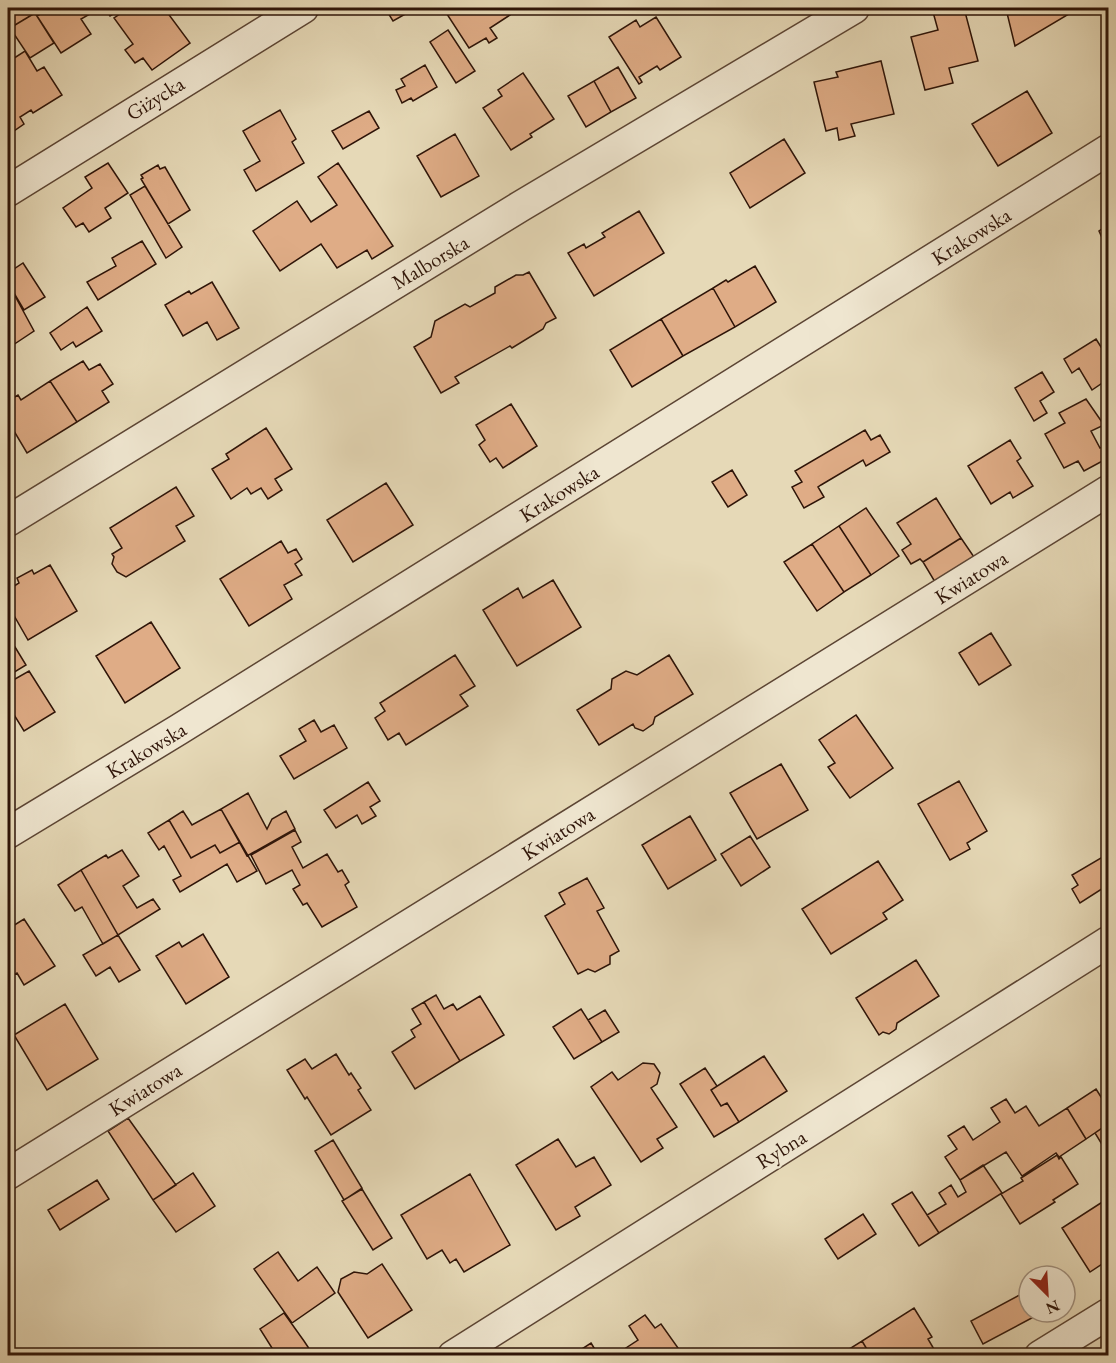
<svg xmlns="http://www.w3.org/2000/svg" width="1116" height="1363" font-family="'EB Garamond',serif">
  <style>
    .building { fill: #dfac86; stroke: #2e1408; stroke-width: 1.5 }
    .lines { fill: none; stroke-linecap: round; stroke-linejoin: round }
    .street-casing { stroke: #5c4534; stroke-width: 33 }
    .street { stroke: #efe6d0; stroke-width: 30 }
    .labels { text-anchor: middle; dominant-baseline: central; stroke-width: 4.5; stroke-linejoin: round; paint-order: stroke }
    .street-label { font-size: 21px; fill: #2e1408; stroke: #efe6d0 }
  </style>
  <rect width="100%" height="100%" fill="#e6d9b7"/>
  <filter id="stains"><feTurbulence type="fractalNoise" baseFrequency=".00333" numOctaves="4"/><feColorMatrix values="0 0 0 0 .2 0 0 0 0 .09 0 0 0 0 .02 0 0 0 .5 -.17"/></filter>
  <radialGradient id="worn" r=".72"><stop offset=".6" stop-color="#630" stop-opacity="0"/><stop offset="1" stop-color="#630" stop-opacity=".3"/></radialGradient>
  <!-- building -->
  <path class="building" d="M8 8H32L35 13 10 28 8 24Z
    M50 8H96L97 10 81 19 91 34 61 53 37 16Z
    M105 8H123L110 16Z
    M129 8H164L190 43 152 70 143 58 135 63 125 50 133 44 114 18Z
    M385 8H406L409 12 393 21Z
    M443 8H505L510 15 490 28 497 38 489 43 486 38 469 48Z
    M951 8H964L978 61 949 68 953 83 925 90 911 37 938 30 933 12Z
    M1017 8H1079L1015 46 1007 13Z
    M35 13 54 43 30 58 10 28Z
    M656 17 681 57 660 70 657 66 639 77 642 82 639 84 609 37 636 20 640 27Z
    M448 30 475 71 456 83 430 42Z
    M25 51 37 71 44 67 62 95 33 113 31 110 20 117 24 124 8 135V62Z
    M881 61 894 114 851 124 855 136 839 140 837 128 826 131 814 82 838 77 836 72Z
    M425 65 437 87 413 101 411 98 402 103 396 90 405 86 401 79Z
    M618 67 636 98 611 112 594 81Z
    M523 73 554 119 530 134 532 137 511 150 483 108 502 96 498 90Z
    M594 81 611 112 586 127 568 96Z
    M1027 91 1052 133 998 166 972 124Z
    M280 110 296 139 292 142 304 163 256 191 244 170 260 161 243 131Z
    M369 111 379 128 343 149 332 131Z
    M455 134 479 176 441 197 417 156Z
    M784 139 805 173 750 208 730 173Z
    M108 163 128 193 105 208 111 218 89 232 83 223 76 227 63 208 92 188 85 177Z
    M338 163 393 246 372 259 367 250 337 268 321 244 280 271 253 231 297 201 311 222 337 205 318 177Z
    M158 165 160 169 165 167 190 210 168 224 141 179 143 178 141 175Z
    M145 186 182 247 166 258 130 195Z
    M639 211 664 253 594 296 568 253 584 244 586 248 605 237 602 233Z
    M1108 225V251L1099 231Z
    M142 241 156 264 98 300 87 282 116 266 112 258Z
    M23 263 45 297 24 310 8 283V273Z
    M755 266 776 302 735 327 713 288 726 280 728 282Z
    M529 272 556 318 546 323 543 329 512 348 510 346 455 377 459 383 441 393 414 347 431 337 435 321 465 304 470 307 495 293V287L516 275H523Z
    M212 282 239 328 217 340 207 322 183 336 165 305 189 291 191 294Z
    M8 283 34 331 10 347 8 343Z
    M713 288 735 327 683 356 661 319Z
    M87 307 102 331 76 347 73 342 61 350 50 333Z
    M661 319 683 356 632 387 610 350Z
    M1096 339 1108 358V379L1092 390 1079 368 1072 373 1064 359Z
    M83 361 89 370 100 364 113 384 102 391 109 402 77 422 50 381Z
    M1042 372 1054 392 1040 401 1047 413 1034 421 1015 388Z
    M50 381 77 422 27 453 8 421V401L18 395 21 400Z
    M1086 399 1104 425 1091 431 1100 448 1107 445 1108 458 1084 471 1078 461 1064 468 1045 434 1065 423 1059 413Z
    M511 404 537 446 503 468 496 458 490 462 479 445 485 440 476 425Z
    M266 428 292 469 275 479 282 490 268 499 261 488 251 494 247 488 231 499 212 469 229 459 226 454Z
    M865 430 871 440 880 435 890 452 866 466 863 460 821 485 818 487 824 497 804 508 792 487 802 482 795 471Z
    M1010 440 1021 458 1017 461 1033 486 1013 498 1010 492 991 504 968 466Z
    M732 470 747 495 728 507 712 482Z
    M386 483 413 525 353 562 327 520Z
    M176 487 194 516 176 526 185 541 126 577 117 572 112 564 114 557 112 554 122 548 110 528Z
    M936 498 961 538 923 562 920 559 911 564 902 550 911 544 897 523Z
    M866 508 899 556 871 575 839 526Z
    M839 526 871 575 844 592 812 544Z
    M961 538 974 557 935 582 923 562Z
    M281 541 288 553 296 549 302 559 295 564 302 575 284 585 292 599 249 626 220 579Z
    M812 544 844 592 817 611 784 562Z
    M50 565 77 611 28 640 8 605V590L19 583 17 578 32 570 34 574Z
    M553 580 581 627 517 666 483 610 518 588 523 598Z
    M151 622 180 668 125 703 96 656Z
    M991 633 1011 665 979 685 959 653Z
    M15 647 26 665 8 676V651Z
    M455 655 475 686 460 695 468 706 406 745 399 733 388 740 375 718 385 711 380 703Z
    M669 655 693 694 655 717 653 724 643 731 635 728 633 724 599 745 577 710 611 689 612 679 626 671 637 675Z
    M29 671 55 712 24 731 13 713 8 717V683Z
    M856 715 893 768 850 798 828 767 835 763 819 740Z
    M314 720 321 732 334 725 347 748 294 779 280 756 306 741 299 729Z
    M781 764 808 810 757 839 730 793Z
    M959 781 987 831 967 843 970 849 950 860 918 804Z
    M368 782 380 801 370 807 376 816 362 824 357 815 336 828 324 810Z
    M1108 787V804L1102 792Z
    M248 793 267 829 272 819 286 811 295 829 247 856 221 809Z
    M221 809 240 842 220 853 215 845 191 858 169 820 183 811 192 825Z
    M690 816 716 860 668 889 642 845Z
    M169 820 191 858 215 845 220 853 240 842 257 871 237 882 227 864 180 892 173 880 181 876 164 846 159 850 148 833Z
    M295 830 301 842 292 847 303 868 327 854 338 872 342 870 349 882 345 885 357 907 322 927 307 903 303 905 293 889 300 885 292 870 266 884 251 855Z
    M750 836 770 867 741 886 721 854Z
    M122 850 139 876 123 886 137 908 153 899 160 909 118 935 81 870 106 855 108 858Z
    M1106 855 1108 859V885L1080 903 1072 889 1078 885 1072 875Z
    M878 861 903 900 883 913 887 919 831 954 802 909Z
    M81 870 118 935 103 944 82 907 75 911 58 885Z
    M587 878 604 908 597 911 619 951 610 956V964L595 972 588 969 578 974 545 916 565 904 559 893Z
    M24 919 55 966 24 985 17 973 8 978V929Z
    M203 934 229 977 186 1004 156 956 179 942 182 947Z
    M118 935 140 970 119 982 110 967 96 976 83 955Z
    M916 960 939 996 897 1023 896 1029 889 1034 883 1032 879 1035 856 998Z
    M436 995 444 1009 453 1004 457 1010 480 996 504 1035 460 1061 424 1002Z
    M424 1002 460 1061 415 1089 392 1052 415 1037 411 1030 421 1024 412 1009Z
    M65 1004 98 1059 47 1090 14 1035Z
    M581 1009 602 1042 574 1059 553 1027Z
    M605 1010 619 1032 602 1042 588 1020Z
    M336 1054 349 1075 351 1073 361 1088 358 1090 371 1110 331 1135 307 1097 305 1099 287 1070 305 1059 312 1069Z
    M764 1056 787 1091 739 1122 727 1103 721 1106 711 1090Z
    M643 1063 654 1064 660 1073 657 1084 651 1088 677 1127 657 1139 663 1148 641 1162 591 1087 612 1072 618 1080Z
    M705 1068 717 1086 711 1090 721 1106 727 1103 739 1122 714 1137 680 1084Z
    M1096 1089 1108 1108V1124L1086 1139 1067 1108Z
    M1006 1099 1015 1113 1026 1106 1039 1126 1067 1108 1086 1139 1059 1157 1056 1153 1022 1176 1006 1152 960 1180 945 1157 957 1149 948 1136 964 1126 973 1140 1000 1122 991 1108Z
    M128 1118 176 1185 153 1200 108 1131Z
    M1108 1124V1150L1106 1151 1095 1133Z
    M558 1139 576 1167 594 1157 611 1185 575 1207 580 1216 556 1230 516 1165Z
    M333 1140 362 1188 344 1200 315 1151Z
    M1057 1155 1059 1159 1061 1157 1078 1184 1053 1200 1055 1202 1020 1224 1001 1194 1023 1181 1021 1178Z
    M983 1165 1002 1193 939 1233 927 1215 946 1204 939 1193 951 1185 958 1197 966 1192 960 1180Z
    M193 1173 215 1206 176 1232 153 1200Z
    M470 1174 510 1245 464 1272 456 1259 450 1263 442 1250 427 1259 401 1215Z
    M97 1180 109 1199 60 1230 48 1210Z
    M362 1189 392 1238 373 1250 342 1201Z
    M912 1192 939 1233 919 1246 892 1204Z
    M1107 1199 1108 1202V1260L1090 1272 1062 1228Z
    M863 1214 876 1234 838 1259 825 1239Z
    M278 1252 298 1281 317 1267 335 1293 292 1323 254 1269Z
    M382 1264 412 1310 368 1338 338 1292 341 1279 354 1272 367 1274Z
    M1029 1290V1312H1043L983 1344 971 1321Z
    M914 1308 932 1337 928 1339 938 1356H871L862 1341Z
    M284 1313 304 1341 314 1356H277L260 1329Z
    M645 1315 655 1328 661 1324 683 1355 631 1356 626 1348 638 1340 629 1326Z
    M862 1341 871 1356H838Z
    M591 1343 599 1356H571Z"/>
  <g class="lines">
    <defs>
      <path id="street" d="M8 191 303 8
        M8 521 521 206 854 8
        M8 833 178 730 1108 150
        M8 1174 1108 491
        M453 1356 1108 942
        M1040 1356 1108 1314"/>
    </defs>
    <!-- street casing -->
    <use href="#street" class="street-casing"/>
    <!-- street -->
    <use href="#street" class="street"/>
  </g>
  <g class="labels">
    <!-- street labels -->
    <g class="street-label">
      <text transform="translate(155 98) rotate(-32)">Giżycka</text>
      <text transform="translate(971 236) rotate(-32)">Krakowska</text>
      <text transform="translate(430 262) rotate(-31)">Malborska</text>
      <text transform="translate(559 493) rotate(-32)">Krakowska</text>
      <text transform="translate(971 577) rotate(-32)">Kwiatowa</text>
      <text transform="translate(146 750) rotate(-31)">Krakowska</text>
      <text transform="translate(558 833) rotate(-32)">Kwiatowa</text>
      <text transform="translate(145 1089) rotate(-32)">Kwiatowa</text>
      <text transform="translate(781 1149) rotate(-32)">Rybna</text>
    </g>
  </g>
  <!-- margin -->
  <rect width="1116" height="1363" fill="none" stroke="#e6d9b7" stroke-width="30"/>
  <rect x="9" y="9" width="1098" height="1345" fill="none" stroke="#2e1408" stroke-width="3"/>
  <rect x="15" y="15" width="1086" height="1333" fill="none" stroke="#2e1408" stroke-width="1.5"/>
  <!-- north arrow -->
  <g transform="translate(1047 1294) rotate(156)"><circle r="28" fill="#efe6d0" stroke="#a29280" stroke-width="1.5"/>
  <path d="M0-4.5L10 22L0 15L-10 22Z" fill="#8f2418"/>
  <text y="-9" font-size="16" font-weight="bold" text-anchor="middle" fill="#2e1408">N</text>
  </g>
  <rect width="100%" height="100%" filter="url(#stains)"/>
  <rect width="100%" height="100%" fill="url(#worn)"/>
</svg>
